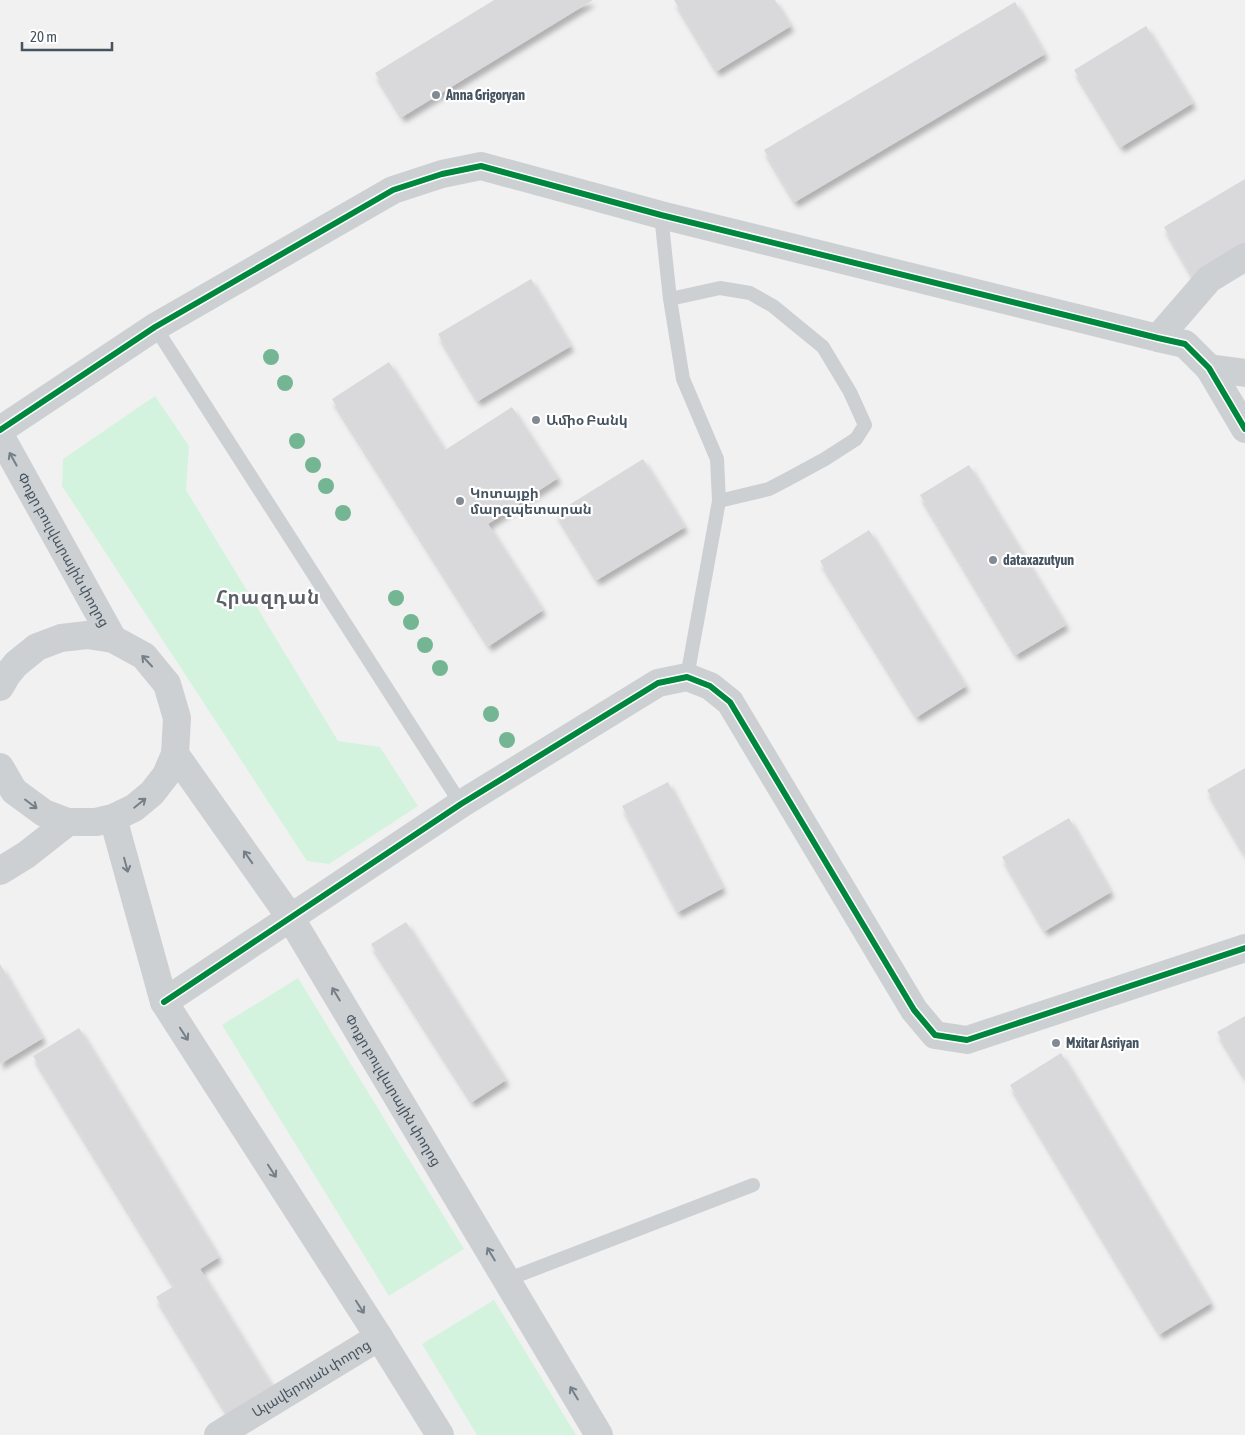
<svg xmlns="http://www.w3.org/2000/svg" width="1245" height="1435" font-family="'Asap Condensed','Noto Sans Armenian',sans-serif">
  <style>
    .green { fill: #d3f3de }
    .building { fill: #d9d9db; filter: url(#shadow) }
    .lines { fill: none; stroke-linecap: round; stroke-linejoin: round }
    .service { stroke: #cdd0d2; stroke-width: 14 }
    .minor { stroke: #cdd0d2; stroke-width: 28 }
    .tertiary { stroke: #cdd0d2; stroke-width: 28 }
    .cycleway-casing { stroke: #fff; stroke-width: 9 }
    .cycleway { stroke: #00873e; stroke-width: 6 }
    .tree { fill: #74b693 }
    .oneway { stroke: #757f88 }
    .poi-dot { fill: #828b93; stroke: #fff; stroke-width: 2 }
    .labels { text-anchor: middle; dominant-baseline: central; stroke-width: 4.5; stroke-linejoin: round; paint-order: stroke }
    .poi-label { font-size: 14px; font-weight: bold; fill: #455460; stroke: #fff; text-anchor: start }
    .street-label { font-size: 14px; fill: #455460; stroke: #fff }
    .district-label { font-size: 19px; font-weight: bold; letter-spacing: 1px; fill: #5b6066; stroke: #fff }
  </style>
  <defs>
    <filter id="shadow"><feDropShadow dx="3" dy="5.5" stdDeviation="2.5" flood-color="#0004"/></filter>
  </defs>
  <rect width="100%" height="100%" fill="#f2f1f1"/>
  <!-- green -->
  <path class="green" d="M155 396 189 446 186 490 338 741 380 747 418 806 329 864 307 861 62 486 63 459Z
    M298 978 464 1249 389 1296 222 1025Z
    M494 1300 576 1435H477L422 1344Z"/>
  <!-- building -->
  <path class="building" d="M494 0H593L402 117 375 73Z
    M674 0H775L791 26 717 71Z
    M1015 2 1045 54 795 202 764 150Z
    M1146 26 1193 103 1121 147 1074 70Z
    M1245 179V249L1194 279 1164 227Z
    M531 279 571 346 478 401 438 334Z
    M389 362 445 450 512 407 558 478 488 524 543 610 489 646 332 399Z
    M643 459 685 527 597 580 556 513Z
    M969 465 1066 625 1016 655 920 495Z
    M869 530 966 686 917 717 820 561Z
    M1245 768V855L1207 790Z
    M668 782 723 888 678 912 622 806Z
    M1069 818 1111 892 1045 931 1002 857Z
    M406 922 506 1080 472 1102 371 944Z
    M0 964 43 1038 0 1064Z
    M1245 1016V1078L1217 1032Z
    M79 1028 219 1257 200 1269 276 1392 231 1420 156 1297 174 1286 33 1056Z
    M1061 1053 1211 1303 1160 1334 1010 1085Z"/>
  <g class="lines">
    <!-- service -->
    <path class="service" d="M661 215 670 299 683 379 717 459 719 501 687 677
      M670 299 720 288 750 293 773 306 823 347 850 392 865 425 856 439 825 459 790 478 769 489 719 501
      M155 327 461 804
      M506 1280 753 1185"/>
    <!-- minor -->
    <g class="minor">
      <path d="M1158 338 1209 279 1245 257"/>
      <path d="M1209 368 1245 373"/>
      <path d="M0 430 155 327 393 190 442 174 481 166 661 215 1158 338 1185 344 1209 368 1245 429"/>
      <path d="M164 1002 461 804 658 683 687 677 710 686 730 702 914 1010 935 1035 967 1040 1245 948"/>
      <path id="s1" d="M218 1435 379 1337"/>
    </g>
    <!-- tertiary -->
    <g class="tertiary">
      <path id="s2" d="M0 435 113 639"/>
      <path d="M0 687 7 675 16 664 37 647 61 638 87 635 113 639 144 656 167 684 177 718 175 754 166 775 152 793 134 808 113 818 96 822H68L44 813 14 791 0 767"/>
      <path id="s3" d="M175 754 290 917 599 1435"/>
      <path d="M113 818 164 1002 379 1337 440 1435"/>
      <path d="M0 871 26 855 68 822"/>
    </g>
    <defs>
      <path id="cycleway" d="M0 430 155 327 393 190 442 174 481 166 661 215 1158 338 1185 344 1209 368 1245 429
        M164 1002 461 804 658 683 687 677 710 686 730 702 914 1010 935 1035 967 1040 1245 948"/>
    </defs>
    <!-- cycleway casing -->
    <use href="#cycleway" class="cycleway-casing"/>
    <!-- cycleway -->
    <use href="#cycleway" class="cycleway"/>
  </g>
  <!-- trees -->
  <g class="tree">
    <circle cx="271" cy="357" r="8"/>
    <circle cx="285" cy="383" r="8"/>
    <circle cx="297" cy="441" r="8"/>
    <circle cx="313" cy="465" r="8"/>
    <circle cx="326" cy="486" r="8"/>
    <circle cx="343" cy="513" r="8"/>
    <circle cx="396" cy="598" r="8"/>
    <circle cx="411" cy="622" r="8"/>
    <circle cx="425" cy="645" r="8"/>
    <circle cx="440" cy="668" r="8"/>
    <circle cx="491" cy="714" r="8"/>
    <circle cx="507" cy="740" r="8"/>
  </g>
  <!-- one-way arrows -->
  <defs><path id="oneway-shaft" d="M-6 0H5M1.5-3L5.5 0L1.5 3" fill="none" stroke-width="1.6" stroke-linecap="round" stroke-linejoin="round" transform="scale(1.25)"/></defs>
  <g class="oneway">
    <use href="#oneway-shaft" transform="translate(13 459) rotate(-119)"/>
    <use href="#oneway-shaft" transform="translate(147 661) rotate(-133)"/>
    <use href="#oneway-shaft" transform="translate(140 803) rotate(-39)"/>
    <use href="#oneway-shaft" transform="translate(31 804) rotate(37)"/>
    <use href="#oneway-shaft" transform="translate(248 857) rotate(-125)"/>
    <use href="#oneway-shaft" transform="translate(126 865) rotate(75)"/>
    <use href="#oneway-shaft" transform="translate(336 994) rotate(-121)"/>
    <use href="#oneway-shaft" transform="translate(184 1034) rotate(57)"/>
    <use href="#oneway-shaft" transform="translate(272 1171) rotate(57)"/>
    <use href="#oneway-shaft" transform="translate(491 1254) rotate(-121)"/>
    <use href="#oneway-shaft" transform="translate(360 1307) rotate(57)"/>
    <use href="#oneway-shaft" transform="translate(574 1393) rotate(-121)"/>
  </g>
  <!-- markers -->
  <g class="poi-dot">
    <circle cx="436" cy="95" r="5"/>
    <circle cx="536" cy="420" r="5"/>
    <circle cx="460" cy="501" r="5"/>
    <circle cx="993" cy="560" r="5"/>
    <circle cx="1056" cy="1043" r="5"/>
  </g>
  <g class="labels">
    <!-- poi labels -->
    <g class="poi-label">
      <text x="446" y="95">Anna Grigoryan</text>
      <text x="546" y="420">Ամիօ Բանկ</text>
      <text x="470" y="493">Կոտայքի<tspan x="470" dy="16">մարզպետարան</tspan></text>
      <text x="1003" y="560">dataxazutyun</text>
      <text x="1066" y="1043">Mxitar Asriyan</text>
    </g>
    <!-- street labels -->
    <g class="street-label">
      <text stroke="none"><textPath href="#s2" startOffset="131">Փոքր բուլվարային փողոց</textPath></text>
      <text stroke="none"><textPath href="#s3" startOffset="401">Փոքր բուլվարային փողոց</textPath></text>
      <text stroke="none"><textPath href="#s1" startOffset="109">Ալավերդյան փողոց</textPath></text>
    </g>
    <!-- district labels -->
    <g class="district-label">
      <text x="268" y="597">Հրազդան</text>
    </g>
  </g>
  <!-- scale -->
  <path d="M22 42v8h90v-8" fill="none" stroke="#455460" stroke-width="2.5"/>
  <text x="30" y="42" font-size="15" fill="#455460" stroke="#ffffff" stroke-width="4" paint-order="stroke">20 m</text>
</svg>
